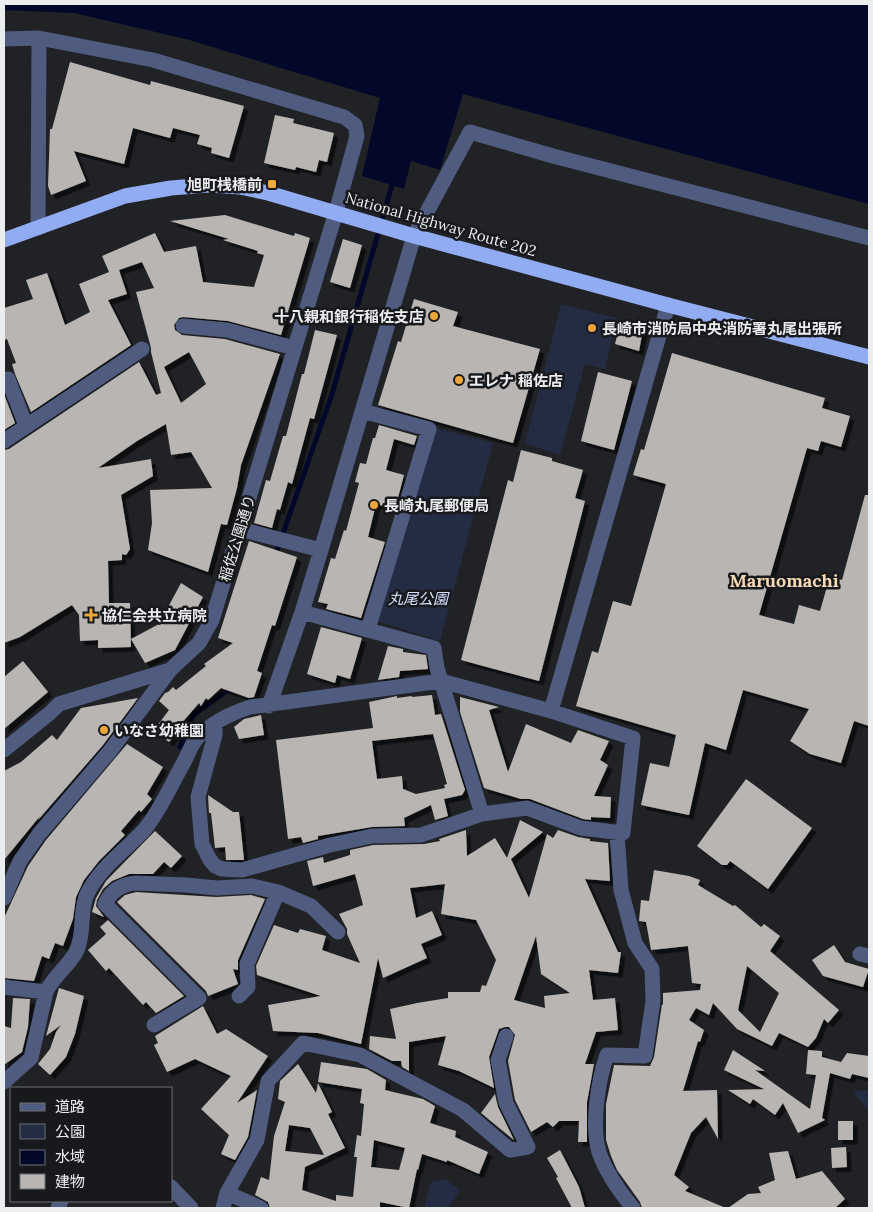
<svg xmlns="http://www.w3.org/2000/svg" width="873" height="1212" font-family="Lora,'Noto Sans JP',serif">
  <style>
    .green { fill: #242c44 }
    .water { fill: #03082b }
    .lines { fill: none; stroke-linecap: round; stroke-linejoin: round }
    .stream { stroke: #03082b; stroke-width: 5 }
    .building { fill: #b8b5b2; fill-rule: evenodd; filter: url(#shadow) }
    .minor { stroke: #4f5c7f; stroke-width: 15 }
    .highway { stroke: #92acf3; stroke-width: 15 }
    .poi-dot { fill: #eea73c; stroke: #18191c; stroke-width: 2 }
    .labels { text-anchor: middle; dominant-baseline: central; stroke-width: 5; stroke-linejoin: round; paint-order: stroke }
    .poi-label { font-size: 15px; font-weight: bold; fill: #ecedef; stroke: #18191c; text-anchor: start }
    .street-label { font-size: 15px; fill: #ecedef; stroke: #18191c }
    .park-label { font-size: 15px; font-style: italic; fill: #d7e2ff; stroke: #18191c }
    .quarter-label { font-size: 18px; font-weight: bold; fill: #f8dab4; stroke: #18191c }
  </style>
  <defs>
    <filter id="shadow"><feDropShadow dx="4.5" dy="4.5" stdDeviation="0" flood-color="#0009"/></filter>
  </defs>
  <rect width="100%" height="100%" fill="#212225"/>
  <!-- green -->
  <path class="green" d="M561 304 617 318 605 369 585 364 560 455 525 443Z
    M436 428 493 443 440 641 378 621Z
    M869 1090V1111L853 1092Z
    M445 1179 460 1190 448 1208H424L431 1182Z"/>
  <!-- water -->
  <path class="water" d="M4 4H869V204L463 94 440 170 411 161 404 189 362 176 380 98 186 39 74 13 4 10Z"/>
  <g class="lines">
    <!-- stream -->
    <path class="stream" d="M275 556 332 394 392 185
      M180 747 193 715 231 688 232 685"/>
  </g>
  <!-- building -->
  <path class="building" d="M70 62 150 85 151 81 244 106 229 158 211 153 212 148 197 144 200 135 173 128 170 138 133 128 124 164 74 151 86 181 51 195 48 186 50 129H52Z
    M275 115 294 119 293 123 334 133 327 162 319 160 316 172 296 167 295 170 264 163Z
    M225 215 294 236 295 233 310 238 281 335 228 321 183 317 179 318 174 325 175 330 182 335 225 339 280 354 241 465 237 488 227 525 221 524 208 572 148 550 152 523 150 490 212 488 191 452 171 455 166 424 137 441 98 468 151 459 153 476 121 495 130 549 126 555 122 554V560L108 561 109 603H130L131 647 98 648V640L80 641 79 615 72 605 20 637 4 643V450L9 449 139 362 156 395 161 393 151 352V348L136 292 154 288 142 262 119 270 127 294 108 300 131 345 31 412 15 374 12 364 16 363 7 339 4 340V308L33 299 26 280 47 273 65 325 90 312 79 284 109 272 102 256 155 233 164 252 196 246 203 282 254 287 264 255 257 253 258 251 223 240 229 239 170 221ZM189 352 206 384 181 403 164 367Z
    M343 239 362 245 350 288 330 282Z
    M414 299 458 312 453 326 540 349 513 443 378 405 398 341 401 342Z
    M621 320 644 324 639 351 615 344Z
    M315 330 337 335 314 419 310 418 292 484 288 482 280 510 277 509 272 528 254 523 266 480 270 481 283 436H286L302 374H304Z
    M672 353 825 398 822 408 850 416 841 447 821 441 818 451 807 448 759 615 794 624 799 605 820 611 830 576 842 580 865 495H869V726L854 721 841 763 810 754 790 741 809 709 743 690 726 750 705 743 689 815 641 805 650 763 669 767 676 735 576 706 592 651 598 653 613 601 631 606 666 484 633 475 641 449 644 450Z
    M598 372 632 381 614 450 581 441Z
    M4 394 15 423 4 430Z
    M379 425 417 436 414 445 394 439 386 470 404 475 395 509 376 504 368 537 385 542 361 618 326 609 328 604 318 602 331 558 335 559 344 530 346 531 359 483 355 482 360 463 366 464 373 438H375Z
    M521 450 552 458V461L583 470 575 498 585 501 539 681 461 660 508 480 513 482Z
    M249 541 297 557 275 626 272 625 257 671 262 673 254 697 249 698 221 688 208 700 206 698 201 706 199 703 180 725 182 726 169 742 154 730 169 710 159 701 165 693 168 692 173 687 176 690 206 666 204 664 233 643 218 638Z
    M181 583 203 597 175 650 145 663 131 639 159 624Z
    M321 627 362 638 350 679 337 675 335 683 307 674Z
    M388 646 403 649V652L426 655 428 669 400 671 399 677 378 680Z
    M23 661 48 692 4 729V677Z
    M432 695 435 715 441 714 465 790 462 795 444 799 448 816 435 820 431 805 404 818 405 826 372 827 318 836V839L303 843 301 837 288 839 276 740 373 728 369 702 397 696V698L412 696V697ZM433 734 447 784 444 785 445 788 416 794 403 789 402 776 377 779 372 741Z
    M460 697 499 707 489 710 508 772 526 724 571 743 578 730 609 741 600 760 608 765 594 796 611 797 610 818 591 817V820L583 819 530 799H521L484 788 460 712Z
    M138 698 103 745 38 820 40 816 4 860V771L21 762 52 735 57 740 81 708Z
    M261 715 264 735 239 739 234 727 244 719Z
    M127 744 163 767 147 794 152 799 141 812 139 810 121 831 125 835 99 861 84 880 76 897 73 919 63 946 55 943 49 959 42 956 34 981 4 978V918L28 866 46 840Z
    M746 779 812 828 768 889 730 861 727 865H722L697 846Z
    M208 795 233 812H239L244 860H226L225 847 215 848 211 813H209Z
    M520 820 543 832 511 859 529 898 547 834 553 838 558 830 578 837 590 839V841L608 843 610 881 585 879 618 952H621L618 973 589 970 593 1000 615 998 618 1030 596 1032 585 1064H594L587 1102V1142H578L579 1121H559L553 1127 547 1122 531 1132 515 1100 508 1061 515 1035 509 1027H505L499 1029 489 1057 494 1088 459 1071 438 1065 446 1036 409 1042V1071L402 1067 401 1061H392L369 1049 370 1036 396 1039 390 1009 417 1003 448 998V992H480L482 985 486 986 496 960 476 920 441 914 445 884 410 888 416 918 432 911 442 935 421 944 427 958 383 978 378 958 361 1044 318 1033 273 1031 268 1005 321 996 257 975 256 966 274 925 298 933 300 929 326 936 322 950 360 963 347 934V929L339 914 363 905 355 874 313 886 307 861 323 857 324 863 350 855V850L373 845 424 844 440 841 439 839 466 830 467 856 495 838 507 858ZM536 936 541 974 570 993 544 996 545 1008 514 1000Z
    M155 831 182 856 171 868 164 862 153 874H129L112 881 103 889 97 900 96 906 104 917 92 912 96 898 106 881Z
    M654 870 689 876 700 880 698 885 733 906 735 905 761 927 764 924 780 936 770 951 839 1010 828 1023 824 1019 816 1038 808 1047 779 1033 772 1046 737 1029 713 1003 709 1015 696 1008 689 1020 704 1030 700 1042 698 1041 683 1091 717 1090 718 1139 706 1117 691 1133 674 1175 689 1187 685 1191 726 1208H642L640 1202 617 1170 611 1156 606 1140V1104L614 1065 650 1066 654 1057 662 1004 663 1005V993L700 990 701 984 692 983 688 946 651 950 646 922 639 921 641 900 649 901ZM747 966 779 993 760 1032 738 1010Z
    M136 892 216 897 251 895 265 899 238 960V970L233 969 238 984 208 996 206 991 117 902 125 895Z
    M108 920 184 996 156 1013 146 1002 143 1005 109 968 106 971 88 950 106 934 100 927Z
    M834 945 845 962 869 969 863 987 823 976 812 960Z
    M59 988 84 996 75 1034 66 1057 50 1075 38 1064 50 1049 56 1032 61 1025 46 1036Z
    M13 998 30 999 28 1027 22 1052 4 1065V1026L11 1028Z
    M203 1006 217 1034 226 1029 268 1056 237 1103 257 1090 248 1137 235 1160 221 1154 229 1135 201 1109 231 1076 195 1059 167 1072 154 1045 158 1043 155 1036Z
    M733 1050 765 1071 755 1070 810 1109 816 1075 806 1074 808 1050 822 1051V1057L841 1062 847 1053 869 1056V1078L852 1074 850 1079 830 1073 822 1118 825 1120 798 1133 783 1103 775 1115 753 1099 750 1104 728 1090 764 1089 724 1070Z
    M321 1062 367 1069 386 1080 385 1090 423 1099 435 1106 430 1123 456 1131 455 1137 488 1152 479 1174 447 1160V1162L422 1154 418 1170 417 1169 409 1208 380 1202V1208H270L268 1202 255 1195 261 1177 269 1180 274 1136 285 1102 278 1099 280 1081 298 1064 316 1093 318 1083 332 1112 328 1114 345 1148 305 1167 302 1190 336 1201V1195L353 1197 357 1157H354L357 1135 361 1136 364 1104 360 1103 362 1089 318 1082ZM289 1125 310 1128 324 1155 285 1151ZM374 1140 405 1148 399 1170 371 1167Z
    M495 1094 498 1107 514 1140 481 1113Z
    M838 1121H853V1140H838Z
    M846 1147 847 1167 832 1168 831 1148Z
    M560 1150 579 1187 585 1208H572L556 1178 558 1177 547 1158Z
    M788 1151 796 1179 822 1171 845 1199 835 1208H728L748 1194 761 1193 758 1187 775 1180 769 1153Z"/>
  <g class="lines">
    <!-- minor -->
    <path class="minor" d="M4 39 39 38 153 60 344 117 355 125 357 136 336 212 212 620 199 643 170 670 59 704 50 713 4 750
      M38 228 39 38
      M183 326 227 330 294 348
      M4 380 8 379 26 426
      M362 411 429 429 368 629
      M4 441 142 349
      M240 529 321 550 414 236 470 132 553 156 869 238
      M302 612 434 648 437 668 482 814
      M269 706 302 612 321 550
      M551 711 668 305
      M617 833 621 890 635 943 652 969 653 1001 645 1056 607 1055C598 1080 591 1126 599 1152 606 1173 619 1191 633 1208
      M4 898 20 861 39 834 110 751 170 670
      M860 954 869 956
      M4 987 46 992
      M239 996 248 987 247 964 278 892
      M154 1025 199 998 105 904C111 891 121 884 136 883L186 885 217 888 252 886 278 892 311 906 338 932
      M4 1082 31 1058 46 992C53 976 71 964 77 950 85 932 79 911 87 894 100 867 126 850 145 829 161 809 172 783 185 760 189 752 192 743 198 737 211 723 232 713 250 707L441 681 551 711 633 738 623 833 581 828 527 808 482 814 421 835 372 836 330 845 242 870 222 869 215 866 210 860 202 844 198 797 215 735V725
      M171 1187 191 1208
      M227 1193 261 1208
      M58 1208 61 1201
      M223 1208 227 1193 257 1140 268 1081 303 1043 360 1055 463 1110 510 1150 528 1147 506 1103 498 1060 506 1036"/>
    <!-- highway -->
    <path class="highway" d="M4 240 125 196 171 188 208 185 240 187 268 193 414 236 668 305 869 357"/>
  </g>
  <!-- markers -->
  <g class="poi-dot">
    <rect x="267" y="179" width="10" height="10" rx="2.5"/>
    <circle cx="434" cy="316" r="5"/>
    <circle cx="592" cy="328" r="5"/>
    <circle cx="459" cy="380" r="5"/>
    <circle cx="374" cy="505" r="5"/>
    <path d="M88.5 607.5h5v5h5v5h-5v5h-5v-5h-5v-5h5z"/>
    <circle cx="104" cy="730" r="5"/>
  </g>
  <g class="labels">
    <!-- poi labels -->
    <g class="poi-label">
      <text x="262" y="184" text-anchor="end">旭町桟橋前</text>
      <text x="424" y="316" text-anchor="end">十八親和銀行稲佐支店</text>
      <text x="602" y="328">長崎市消防局中央消防署丸尾出張所</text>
      <text x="469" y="380">エレナ 稲佐店</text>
      <text x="384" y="505">長崎丸尾郵便局</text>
      <text x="102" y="615">協仁会共立病院</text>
      <text x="114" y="730">いなさ幼稚園</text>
    </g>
    <!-- street labels -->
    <g class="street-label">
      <text transform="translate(441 224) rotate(16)">National Highway Route 202</text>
      <text transform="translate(237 538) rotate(-73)">稲佐公園通り</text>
    </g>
    <!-- park labels -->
    <g class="park-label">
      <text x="418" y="598">丸尾公園</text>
    </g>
    <!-- quarter labels -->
    <g class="quarter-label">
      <text x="784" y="580">Maruomachi</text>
    </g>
  </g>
  <!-- border -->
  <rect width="873" height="1212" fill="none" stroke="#ecedef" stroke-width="10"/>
  <!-- legend -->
  <rect x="10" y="1087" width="162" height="115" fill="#18191c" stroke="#6d6e70"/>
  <rect x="20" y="1103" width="25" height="8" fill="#4f5c7f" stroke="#6d6e70"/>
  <text x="55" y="1112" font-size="15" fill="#ecedef">道路</text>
  <rect x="20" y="1124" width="25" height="15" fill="#242c44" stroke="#6d6e70"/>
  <text x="55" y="1137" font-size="15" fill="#ecedef">公園</text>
  <rect x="20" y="1150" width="25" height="15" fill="#03082b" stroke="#6d6e70"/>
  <text x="55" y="1162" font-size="15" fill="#ecedef">水域</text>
  <rect x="20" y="1174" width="25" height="15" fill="#b8b5b2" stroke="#6d6e70"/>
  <text x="55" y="1187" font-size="15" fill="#ecedef">建物</text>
</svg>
